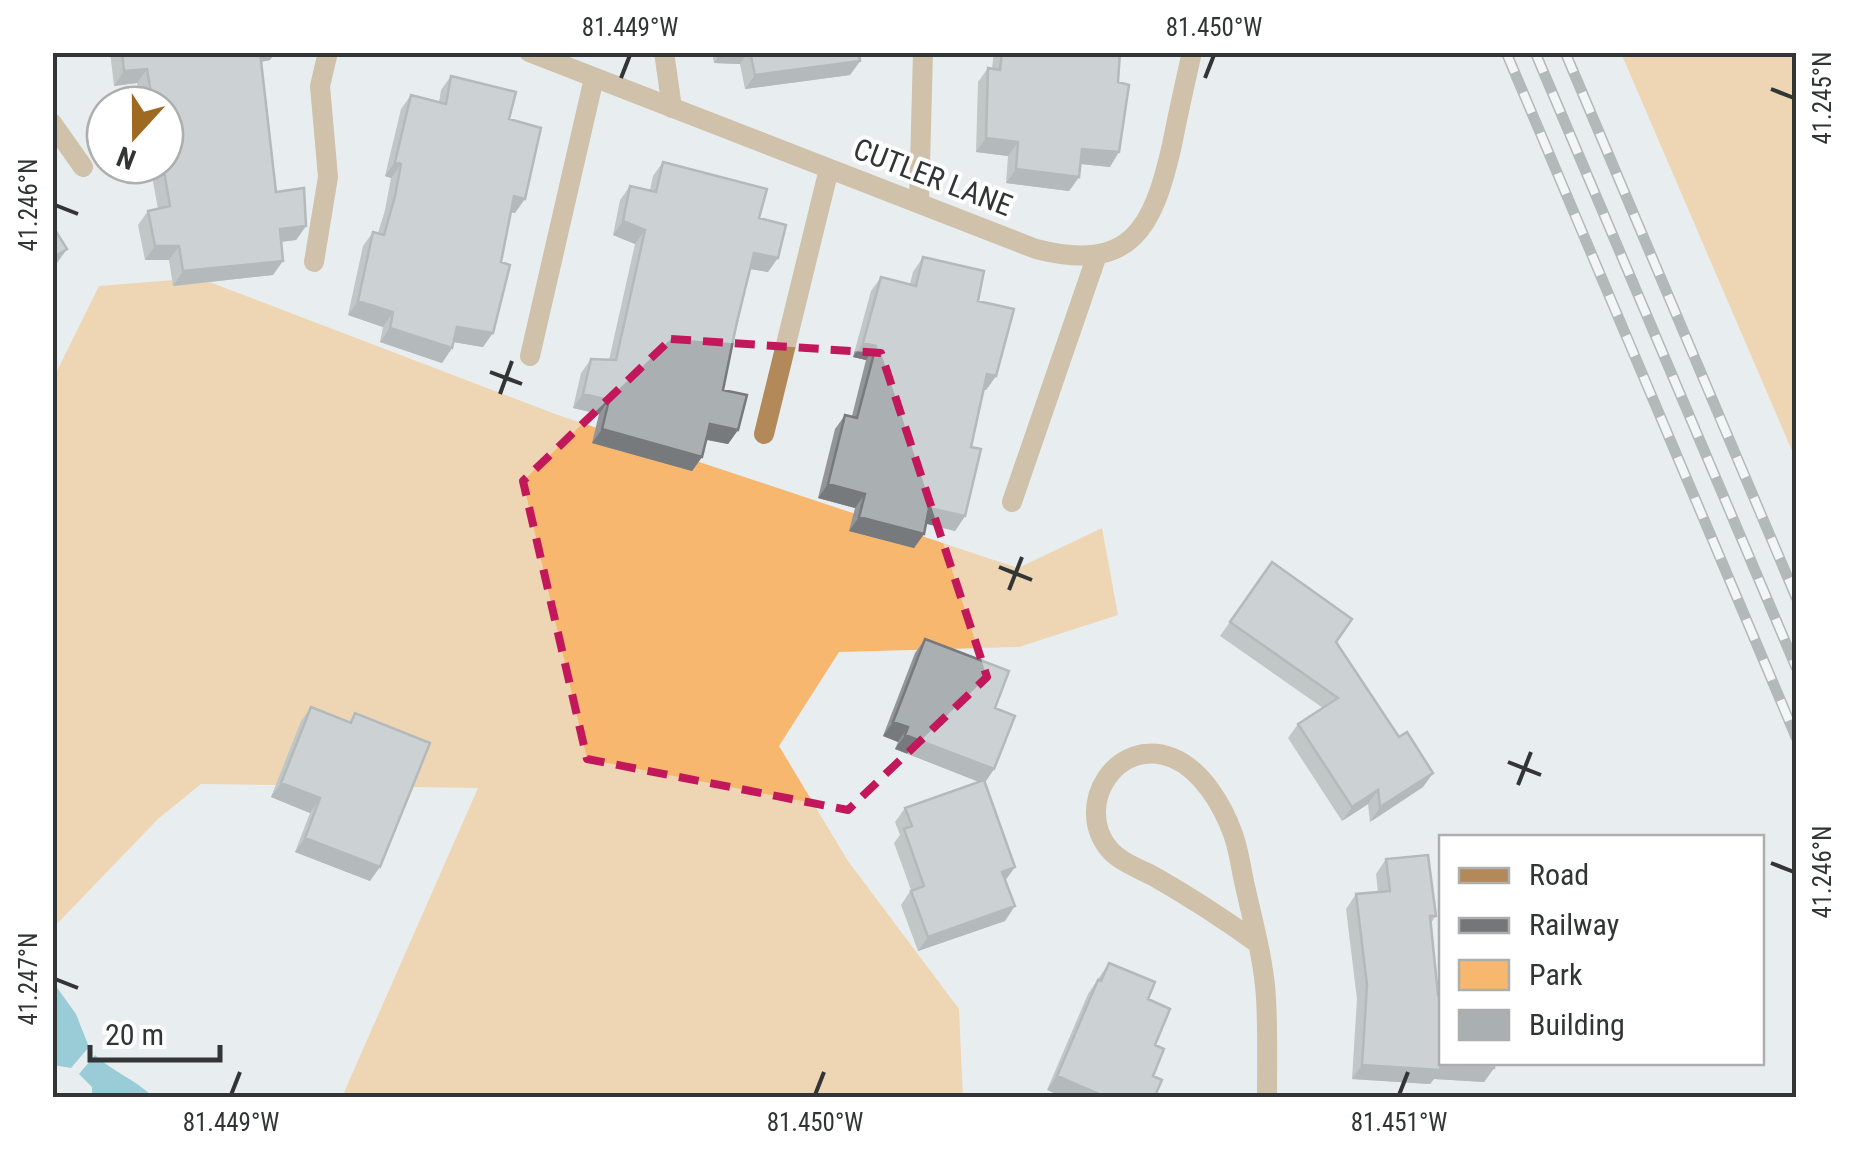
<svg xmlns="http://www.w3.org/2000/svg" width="1849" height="1150" font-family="'Roboto Condensed',sans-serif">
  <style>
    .green { fill: #f7b76e }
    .water { fill: #3da3ba }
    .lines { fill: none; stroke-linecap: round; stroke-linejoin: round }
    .service { stroke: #b38959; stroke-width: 20 }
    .minor { stroke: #b38959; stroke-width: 20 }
    .rail-casing { stroke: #737777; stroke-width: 11 }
    .rail { stroke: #fff; stroke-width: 8; stroke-dasharray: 22; stroke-linecap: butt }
    .wall { fill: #929698 }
    .shaded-wall { fill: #777a7c }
    .building { fill: #aaafb1; stroke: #777a7c; stroke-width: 2.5 }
    .marked { fill: none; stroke: #c2185b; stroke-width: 8; stroke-dasharray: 20 12; stroke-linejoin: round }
    .ticks { fill: none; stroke: #323535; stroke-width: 4 }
    .labels { text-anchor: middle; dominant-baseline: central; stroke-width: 8; stroke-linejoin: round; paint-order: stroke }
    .street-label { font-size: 30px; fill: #323535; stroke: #fff }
    .neatline { fill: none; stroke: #323535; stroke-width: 4 }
    .ticks-label { font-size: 25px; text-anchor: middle; fill: #323535 }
  </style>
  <rect width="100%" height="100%" fill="#e8eeef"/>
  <!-- green -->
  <path class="green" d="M1621 53H1796V460Z
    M199 278 558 415 1018 568 1102 528 1118 615 1019 647 839 652 779 746 848 861 959 1009 963 1097H342L478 788 201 784 158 819 53 928 52 381 99 286Z"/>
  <!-- water -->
  <path class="water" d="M53 982 76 1014 89 1047 71 1068 53 1065Z
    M95 1055C113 1072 135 1079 153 1097H92V1087L79 1074Z"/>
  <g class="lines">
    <!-- service -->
    <path class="service" d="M664 52 672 108
      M52 123 83 167
      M919 203 923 52
      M314 262 328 177 320 86 328 52
      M530 356 594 78
      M764 434 829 169
      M1012 502 1097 255"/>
    <!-- minor -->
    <path class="minor" d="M529 52 1036 249C1131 273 1153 229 1172 145 1178 114 1185 83 1192 52
      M1257 943C1224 919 1190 897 1155 877 1140 869 1120 862 1109 849 1073 805 1117 735 1173 758 1202 770 1223 806 1233 834 1239 850 1241 869 1245 886 1253 922 1264 961 1266 998 1268 1031 1267 1065 1267 1098"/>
    <defs>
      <path id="rail" d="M1506 52 1796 737
        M1535 52 1796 667
        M1565 52 1796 597"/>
    </defs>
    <!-- rail casing -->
    <use href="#rail" class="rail-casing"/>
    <!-- rail -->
    <use href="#rail" class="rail"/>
  </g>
  <!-- wall -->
  <path class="wall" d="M110 52H276L270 60 261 62 276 192 306 226 296 240 281 242 273 275 173 286 169 260H145L138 225 148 211 158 209 150 165H165V105H140L137 83 114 86Z
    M712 52H859L860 61 850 75 745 89 740 64 714 63Z
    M994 52H1120L1110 167 1081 164 1079 177 1069 191 1006 183 1008 156 976 152 978 82 988 68H992Z
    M451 76 509 119 515 213 511 212 483 347 454 342 452 348 442 363 380 342 383 327 348 315 363 246 373 232 378 233 385 210 391 178 385 176 401 109 411 95 439 102 441 90Z
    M663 162 759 218 768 272 750 269 723 390 738 430 728 444 706 440 702 457 692 471 592 443 599 414 573 408 581 373 591 359 609 360 635 244 613 235 620 200 630 186 650 190 653 176Z
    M923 257 978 301 996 376 986 390H984L971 447 965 516 955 531 926 523 924 534 914 548 849 531 855 508 818 498 835 429 845 415 852 416 866 360 853 357 871 291 881 277 910 284 913 272Z
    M1272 562 1336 642 1399 737 1433 773 1423 787 1370 822 1368 804 1342 821 1288 738 1298 724 1323 708 1220 636Z
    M925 639 995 708 994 769 985 782 1005 881V921L918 951 901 905 911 890 894 843 900 835 895 822 905 808 979 781 895 749 898 742 883 736 915 653Z
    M311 707 349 722 355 713 370 881 295 852 310 813 271 797 301 721Z
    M1386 859 1436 916 1431 923 1438 995 1494 1068 1484 1082 1434 1079 1430 1084 1352 1079 1357 999 1346 909 1356 894 1378 892 1376 874Z
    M1109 963 1155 982 1047 1090 1088 994Z"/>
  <!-- shaded-wall -->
  <path class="shaded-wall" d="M257 52H276L270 60 249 64Z
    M721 52H748L740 64 714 63Z
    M860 61 850 75 745 89 755 75Z
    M147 69 137 83 114 86 124 71Z
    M986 138 1018 142 1008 156 976 152Z
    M1082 149 1119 152 1110 167 1072 163Z
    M395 162 401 164 391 178 385 176Z
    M1016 169 1079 177 1069 191 1006 183Z
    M514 196 525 199 515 213 504 211Z
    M623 221 645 230 635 244 613 235Z
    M306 226 296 240 270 243 280 229Z
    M155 246H179L169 260H145Z
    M67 249 57 263 52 266V258Z
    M754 253 778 258 768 272 744 268Z
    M283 261 273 275 173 286 183 271Z
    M358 301 393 312 383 327 348 315Z
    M457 327 493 333 483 347 447 341Z
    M390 328 452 348 442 363 380 342Z
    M863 343 876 346 866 360 853 357Z
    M987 374 996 376 986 390 977 388Z
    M583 394 609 400 599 414 573 408Z
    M710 424 738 430 728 444 700 438Z
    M602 429 702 457 692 471 592 443Z
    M828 484 865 494 855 508 818 498Z
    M929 508 965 516 955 531 919 522Z
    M859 517 924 534 914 548 849 531Z
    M893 722 908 727 898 742 883 736Z
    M905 735 994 769 984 784 895 749Z
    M1433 773 1423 787 1370 822 1380 807Z
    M281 783 320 798 310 813 271 797Z
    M1378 790 1368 804 1342 821 1352 807Z
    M305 838 380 867 370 881 295 852Z
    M1015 867 1005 881 1002 872Z
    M1015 906 1005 921 918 951 928 937Z
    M1441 1064 1494 1068 1484 1082 1434 1079 1430 1084 1352 1079 1362 1065Z
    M1057 1076 1108 1098H1064L1047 1090Z"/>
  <!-- building -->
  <path class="building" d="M122 52H260L276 192 304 188 306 226 280 229 283 261 183 271 179 246H155L148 211 170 206 163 165H165V105H153L147 69 124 71Z
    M750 52H859L860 61 755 75Z
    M1002 52H1120L1118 82 1129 85 1119 152 1082 149 1079 177 1016 169 1018 142 986 138 988 68 1000 70Z
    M451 76 516 92 509 119 541 128 525 199 514 196 501 262 510 265 493 333 457 327 452 348 390 328 393 312 358 301 373 232 384 235 395 196 401 164 395 162 411 95 446 104Z
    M663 162 767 189 759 218 786 225 778 258 754 253 736 326 723 390 747 395 738 430 710 424 702 457 602 429 609 400 583 394 591 359 616 360 645 230 623 221 630 186 656 192Z
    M52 225 67 249 52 258Z
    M923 257 984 271 978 301 1014 309 996 376 987 374 971 447 981 449 965 516 929 508 924 534 859 517 865 494 828 484 845 415 857 418 876 346 863 343 881 277 916 286Z
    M1272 562 1352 619 1336 642 1399 737 1407 732 1433 773 1380 807 1378 790 1352 807 1298 724 1338 698 1230 622Z
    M925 639 1009 671 995 708 1015 716 994 769 905 735 908 727 893 722Z
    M311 707 351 723 355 713 430 743 380 867 305 838 320 798 281 783Z
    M984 780 1015 867 1002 872 1015 906 928 937 911 891 924 886 904 829 912 826 905 808Z
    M1428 855 1436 916H1430L1438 995H1442V1062H1494V1068L1441 1064 1440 1070 1362 1065 1367 985 1356 894 1390 891 1386 859Z
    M1109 963 1155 982 1148 999 1170 1009 1155 1045 1164 1049 1153 1076 1162 1080 1154 1098H1108L1057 1076 1098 980 1101 981Z"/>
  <!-- marked area -->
  <path d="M0 0H1849V1150H0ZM671 339 881 353 987 677 848 810 587 759 523 481Z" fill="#e8eeef" fill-opacity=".55" fill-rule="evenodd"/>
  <path class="marked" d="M671 339 881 353 987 677 848 810 587 759 523 481Z"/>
  <!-- ticks -->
  <path class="ticks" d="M621 78 630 55M1205 78 1214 55M1771 89 1794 98M55 205 78 214M490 372 522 384M500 394 512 361M999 567 1032 580M1009 590 1022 557M1508 762 1541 775M1518 785 1531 752M1771 863 1794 872M55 979 78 988M231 1095 240 1072M815 1095 824 1072M1399 1095 1408 1072"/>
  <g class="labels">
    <!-- street labels -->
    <g class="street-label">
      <text transform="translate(933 177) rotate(21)">CUTLER LANE</text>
    </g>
  </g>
  <!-- border -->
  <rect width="1849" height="1150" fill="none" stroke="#ffffff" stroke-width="110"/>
  <!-- legend -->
  <rect x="1439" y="835" width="325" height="230" fill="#ffffff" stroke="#adaeae" stroke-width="2.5"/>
  <rect x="1459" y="868" width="50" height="15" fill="#b38959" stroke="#adaeae" stroke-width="2.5"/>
  <text x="1529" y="885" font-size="30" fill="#323535">Road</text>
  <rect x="1459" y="918" width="50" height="15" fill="#737777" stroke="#adaeae" stroke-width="2.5"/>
  <text x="1529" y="935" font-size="30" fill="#323535">Railway</text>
  <rect x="1459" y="960" width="50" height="30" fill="#f7b76e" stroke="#adaeae" stroke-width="2.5"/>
  <text x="1529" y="985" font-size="30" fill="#323535">Park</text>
  <rect x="1459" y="1010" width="50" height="30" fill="#aaafb1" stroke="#adaeae" stroke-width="2.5"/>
  <text x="1529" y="1035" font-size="30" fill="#323535">Building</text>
  <!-- north arrow -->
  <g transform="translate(135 135) rotate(201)"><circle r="48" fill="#ffffff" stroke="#adaeae" stroke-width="2.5"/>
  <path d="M0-8L18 38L0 25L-18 38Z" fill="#9f6922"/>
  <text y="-15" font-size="28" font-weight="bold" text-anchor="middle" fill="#323535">N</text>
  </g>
  <!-- scale -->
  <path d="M90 1045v15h130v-15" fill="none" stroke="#323535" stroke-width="5"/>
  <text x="105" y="1045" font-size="30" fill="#323535" stroke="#ffffff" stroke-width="8" paint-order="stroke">20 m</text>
  <rect x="55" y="55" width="1739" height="1040" class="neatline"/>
  <g class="ticks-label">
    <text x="630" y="36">81.449°W</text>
    <text x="1214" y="36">81.450°W</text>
    <text transform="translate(1822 98) rotate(-90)" y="9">41.245°N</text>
    <text transform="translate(28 205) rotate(-90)" y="9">41.246°N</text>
    <text transform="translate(1822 872) rotate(-90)" y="9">41.246°N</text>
    <text transform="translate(28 979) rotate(-90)" y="9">41.247°N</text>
    <text x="231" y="1131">81.449°W</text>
    <text x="815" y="1131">81.450°W</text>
    <text x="1399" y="1131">81.451°W</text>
  </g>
</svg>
